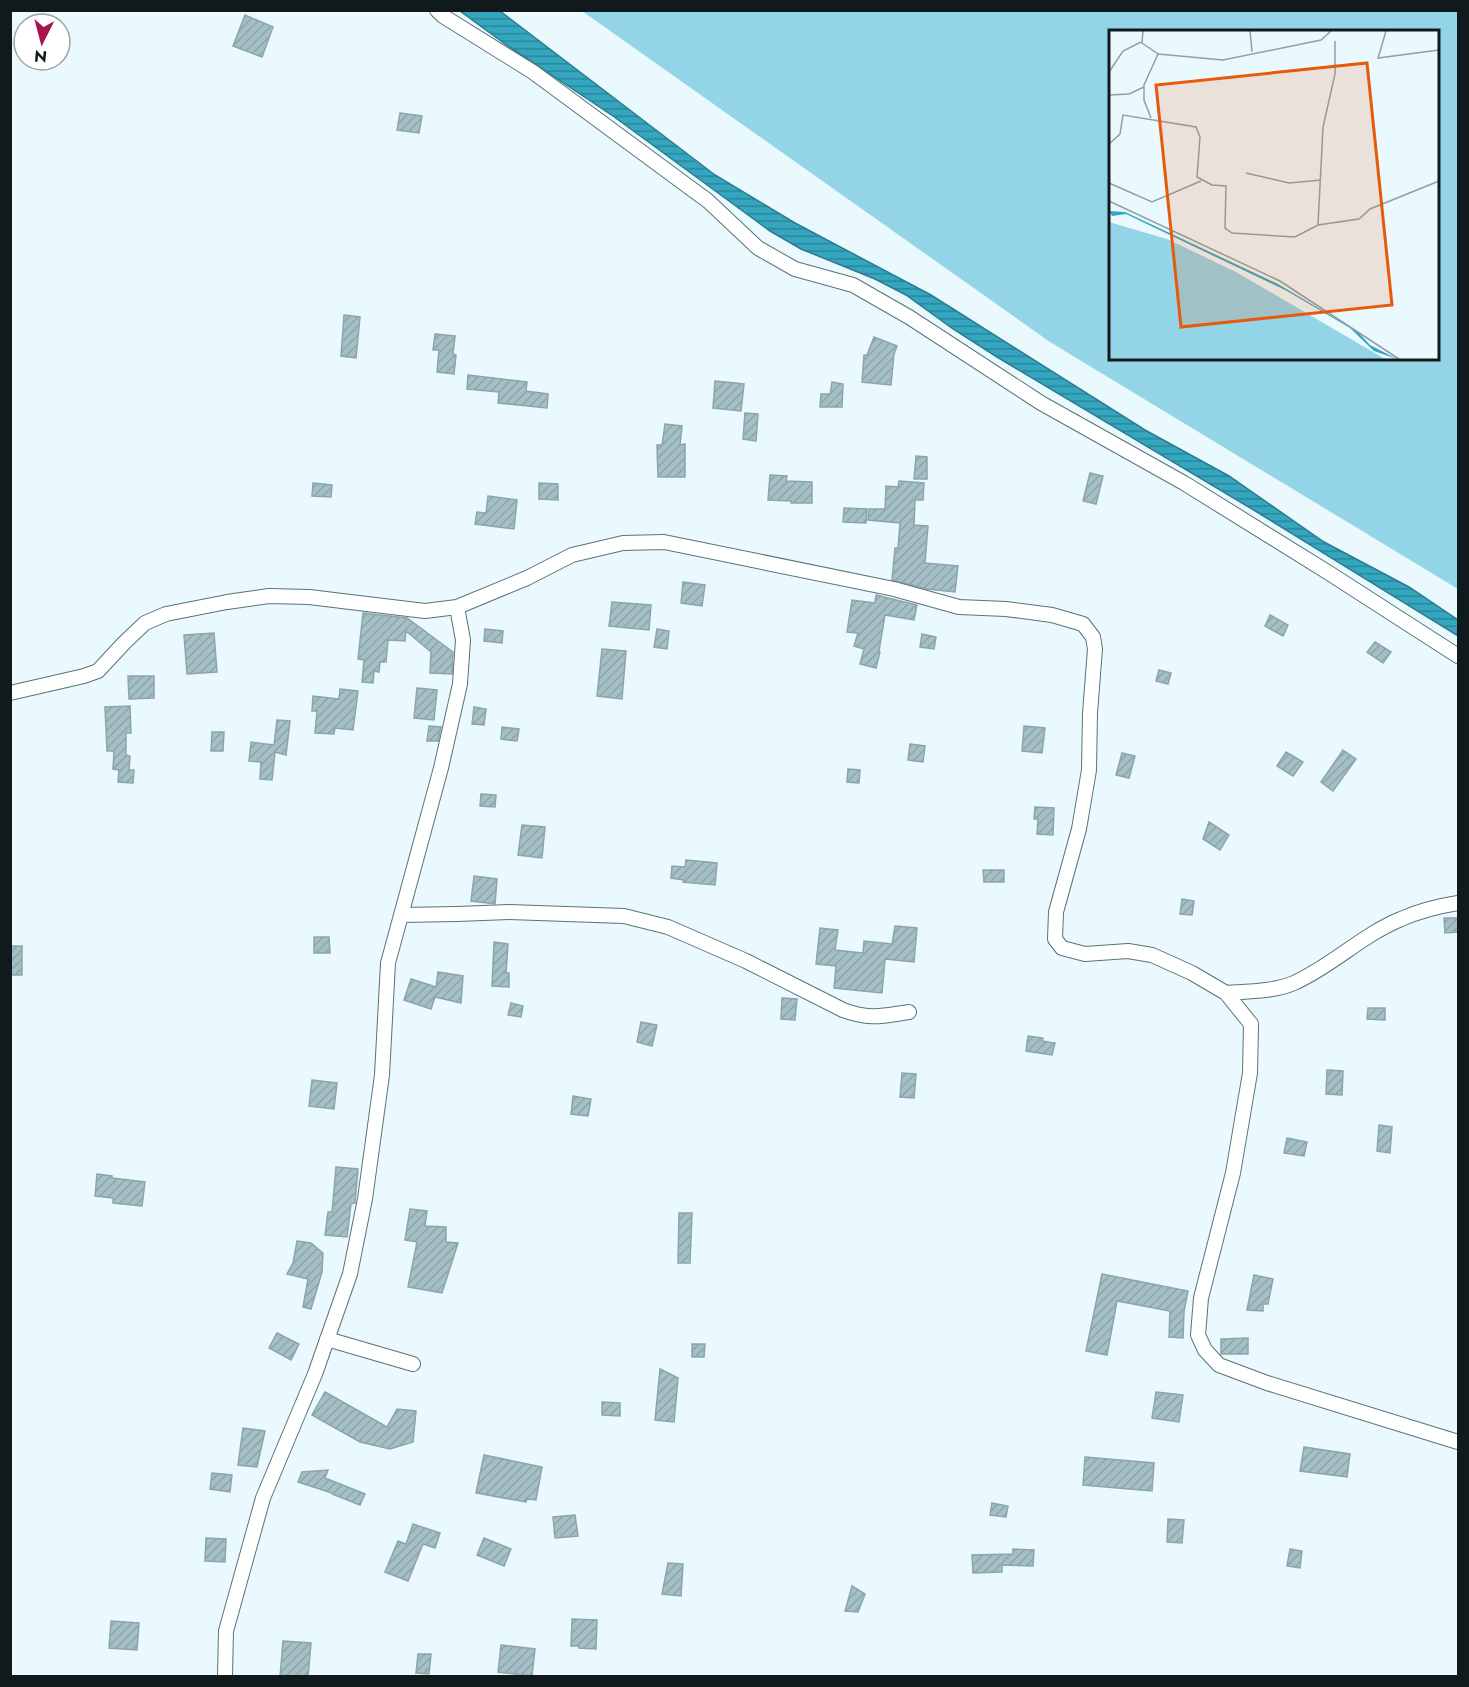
<svg xmlns="http://www.w3.org/2000/svg" width="1469" height="1687" font-family="Jost,sans-serif">
  <style>
    .grass { fill: #93d4e6; fill-rule: evenodd }
    .water { fill: url(#water-rules); stroke: #2a7c8e; stroke-width: 1.5 }
    .building { fill: url(#building-hatch); stroke: #8ba5ac; stroke-width: 1.5 }
    .lines { fill: none; stroke-linecap: round; stroke-linejoin: round }
    .street-casing { stroke: #5a7279; stroke-width: 16 }
    .street { stroke: #fff; stroke-width: 14 }
    .inset-road { fill: none; stroke: #92a0a4; stroke-width: 1.5 }
    .view { fill: #e8590c; fill-opacity: 0.15; stroke: #e8590c; stroke-width: 3 }
    .inset-edge { fill: none; stroke: #101a1d; stroke-width: 3 }
  </style>
  <defs>
    <pattern id="water-rules" width="6" height="5" patternUnits="userSpaceOnUse" patternTransform="scale(1.5)"><rect width="6" height="5" fill="#35a6bf"/><path d="M0 2.5h6" fill="none" stroke="#2b869b"/></pattern>
    <pattern id="building-hatch" width="6" height="6" patternUnits="userSpaceOnUse" patternTransform="scale(1.5)"><rect width="6" height="6" fill="#a4bfc6"/><path d="M-1 1l2-2M0 6l6-6M5 7l2-2" fill="none" stroke="#8ca4aa"/></pattern>
  </defs>
  <rect width="100%" height="100%" fill="#e9f9fe"/>
  <!-- grass -->
  <path class="grass" d="M582 11H1458V589L1050 342ZM1110 32H1438V358H1110Z"/>
  <!-- water -->
  <path class="water" d="M460 11H500L715 175 795 223 931 295 1145 430 1229 476 1324 542 1409 587 1458 620V636L1257 512 997 357 953 329 906 295 875 279 801 249 770 231 613 116 505 44Z"/>
  <!-- building -->
  <path class="building" d="M245 15 273 27 262 57 233 46Z
    M400 113 422 116 419 133 397 130Z
    M344 315 360 317 356 358 341 356Z
    M435 334 455 336 453 354 456 355 454 374 437 372 439 350H433Z
    M874 337 897 346 894 354 891 385 862 382 864 355H867Z
    M468 375 527 382 526 391 548 394 547 408 498 403 499 392 467 389Z
    M715 381 744 384 741 411 713 408Z
    M832 382 843 384 842 407H820L821 394H830Z
    M745 413 758 414 756 441 743 439Z
    M665 424 682 426 680 445 685 444V477H658L657 445H662Z
    M916 456 927 457V479H914Z
    M1090 473 1103 476 1096 504 1083 501Z
    M770 475 787 476 786 481 812 482V503H791V501L768 500Z
    M899 481 924 483 923 500H915L914 525 928 526 925 563 958 566 955 592 927 589 892 580 895 548H898L900 523 868 520 869 509H885L886 486 898 487Z
    M313 483 332 485 331 497 312 496Z
    M539 483 558 484V500L539 499Z
    M488 496 517 500 514 529 475 524 477 512 486 513Z
    M844 508 867 509 866 523 843 522Z
    M683 582 705 585 702 606 681 603Z
    M876 595 917 605 914 620 885 615 879 651 880 652 876 668 860 664 864 649 854 646 858 633 847 632 852 600 875 603Z
    M612 602 651 605 649 630 609 626Z
    M363 613 407 618 453 652 452 674 430 673 431 652 406 631 405 641 388 640 386 662H380L379 672 374 671 373 683 362 682 364 660 358 659Z
    M1270 615 1288 625 1283 636 1265 626Z
    M485 629 503 631 502 643 484 641Z
    M657 629 669 631 667 649 654 647Z
    M214 633 217 672 187 674 184 635Z
    M922 634 936 637 934 649 920 647Z
    M1375 642 1391 652 1383 663 1367 652Z
    M602 649 626 651 622 699 597 696Z
    M1159 670 1171 673 1168 684 1156 681Z
    M128 676H154V698L129 699Z
    M417 688 437 690 434 720 414 718Z
    M340 689 358 691 353 730 335 728 334 734 315 733 317 711H312L313 696 339 699Z
    M130 706 131 733H126V755L130 756 129 770H134L133 783 118 782 119 770 113 769 114 751H107L105 707Z
    M474 707 486 709 484 725 472 724Z
    M277 720 290 721 286 755 275 752 272 780 260 779 261 762 249 761 251 742 274 745Z
    M429 726 441 727 438 741H427Z
    M1024 726 1045 728 1042 753 1022 751Z
    M502 727 519 729 517 741 501 739Z
    M212 732H224L223 751H211Z
    M910 744 925 746 923 762 908 760Z
    M1343 750 1356 759 1333 791 1321 782Z
    M1286 752 1303 762 1293 776 1277 766Z
    M1122 753 1135 756 1129 778 1116 775Z
    M848 769 860 770 859 783 847 782Z
    M481 794 496 795 495 807 480 806Z
    M1035 807 1054 808 1053 835 1037 834 1038 819H1034Z
    M1209 822 1229 835 1220 850 1203 839Z
    M522 825 545 827 542 858 518 855Z
    M686 860 717 863 715 885 683 882 684 880 671 878 672 866 685 867Z
    M983 870H1004V882H984Z
    M474 876 497 879 495 904 471 901Z
    M1182 899 1194 901 1192 915 1180 914Z
    M1444 918H1458V932L1445 933Z
    M895 926 917 928 914 962 885 959 882 993 834 988 836 966 816 964 820 928 838 930 835 950 863 953 864 941 892 944Z
    M314 937H329L330 953H314Z
    M494 942 508 944 506 973H509V987L492 986Z
    M10 946H22V975H10Z
    M438 972 463 976 461 1003 435 997 431 1009 404 1000 411 979 436 987Z
    M782 998 797 999 795 1020 781 1019Z
    M511 1003 523 1006 521 1017 508 1015Z
    M1368 1008H1385V1020L1367 1019Z
    M641 1022 657 1025 652 1046 637 1042Z
    M1028 1036 1043 1038 1042 1041 1055 1043 1052 1055 1026 1051Z
    M1327 1070 1343 1071 1342 1095 1326 1094Z
    M902 1073 916 1074 914 1098 900 1097Z
    M312 1080 337 1083 334 1109 309 1106Z
    M573 1096 591 1099 588 1116 571 1114Z
    M1379 1125 1392 1127 1390 1153 1377 1151Z
    M1287 1138 1307 1142 1304 1156 1284 1153Z
    M336 1167 358 1169 355 1203 351 1204 347 1237 325 1235 328 1212H332Z
    M97 1174 112 1176V1178L145 1182 142 1206 113 1203V1198L95 1196Z
    M410 1209 427 1211 425 1226 446 1227V1242L458 1243 442 1293 408 1287 417 1242 405 1240Z
    M679 1213H692L690 1263H678Z
    M297 1241 311 1243 323 1253 322 1272 311 1309 303 1307 308 1279 287 1274 293 1263Z
    M1102 1274 1188 1291 1184 1311 1183 1338 1169 1337 1170 1311 1117 1301 1107 1355 1086 1351Z
    M1254 1275 1273 1279 1268 1304H1263V1311L1247 1310Z
    M277 1333 299 1344 291 1360 269 1348Z
    M1248 1338V1354H1221V1339Z
    M692 1344H705L704 1357H692Z
    M660 1369 678 1378 674 1422 655 1420Z
    M325 1392 387 1427 397 1409 416 1411 413 1442 390 1449 360 1442 312 1415Z
    M1156 1392 1183 1395 1179 1422 1152 1418Z
    M602 1402 620 1403V1416L602 1415Z
    M243 1428 265 1431 257 1467 238 1465Z
    M1304 1447 1350 1454 1347 1477 1300 1471Z
    M484 1455 542 1467 536 1500 527 1499 526 1502 476 1493Z
    M1085 1457 1154 1463 1152 1491 1083 1485Z
    M328 1470 325 1478 365 1494 360 1505 332 1494V1493L298 1482 302 1472Z
    M212 1473 232 1475 230 1492 210 1489Z
    M992 1503 1008 1506 1006 1517 990 1515Z
    M575 1515 578 1536 555 1538 553 1517Z
    M1168 1519 1184 1520 1182 1543 1167 1542Z
    M413 1524 440 1533 435 1548 423 1544 408 1581 385 1572 398 1541 406 1544Z
    M206 1538 226 1539 225 1562 205 1561Z
    M484 1538 511 1549 504 1566 477 1555Z
    M1013 1549 1034 1550 1033 1566 1002 1565V1572L973 1573 972 1555 1013 1554Z
    M1290 1549 1302 1551 1300 1568 1287 1566Z
    M668 1563 683 1564 681 1596 662 1594Z
    M852 1586 865 1594 858 1612 845 1611Z
    M572 1619 597 1620 596 1649 579 1648V1646H571Z
    M111 1621 139 1623 137 1650 109 1648Z
    M283 1641 311 1643 308 1677H280Z
    M501 1645 535 1649 532 1676 498 1672Z
    M418 1654H431L429 1674 416 1673Z"/>
  <g class="lines">
    <defs>
      <path id="street" d="M437 10 443 16 533 72 708 201 758 248 795 269 853 285 909 317 1041 403 1184 483 1329 573 1458 656
        M10 693 84 676 98 671 124 643 145 623 166 614 227 602 269 596 309 597 425 611 457 607 527 578 572 555 623 543 664 542 894 589 959 607 1006 609 1052 615 1083 624 1093 637 1095 649 1090 713 1089 770 1079 829 1056 912 1055 939 1062 948 1085 954 1128 951 1152 955 1192 973 1226 993 1251 1024 1250 1073 1233 1173 1201 1298 1198 1335 1205 1350 1219 1365 1267 1383 1458 1442
        M401 915 457 914 509 912 624 916 668 927 746 961 843 1010C870 1020 882 1016 909 1012
        M1226 993C1248 991 1273 992 1294 983 1332 966 1362 935 1401 919 1419 911 1439 906 1458 903
        M327 1339 413 1364
        M225 1676 226 1631 263 1498 315 1374 350 1274 365 1199 382 1075 388 963 441 768 460 684 463 640 457 607"/>
    </defs>
    <!-- street casing -->
    <use href="#street" class="street-casing"/>
    <!-- street -->
    <use href="#street" class="street"/>
  </g>
  <!-- overview -->
  <g transform="translate(1109 30)">
    <rect width="330" height="330" fill="#e9f9fe"/>
    <path d="M0 192 58 209 127 242 276 329H0Z" fill="#93d4e6"/>
    <path d="M0 181 16 182 169 254 248 301 261 315 288 329 265 321 241 298 178 261 17 184 3 186Z" fill="#35a6bf"/>
    <path class="inset-road" d="M34 1 33 13 49 24 35 55V70L42 88M141 1 143 22M277 1 269 28 330 20M49 24 114 30 212 10 222 1M0 42 14 21 32 12M0 65 20 64 35 57M0 114 11 104 14 85 87 97 91 107 88 147 103 155 117 156 116 198 123 203 186 207 209 195 250 189 261 179 330 151M137 143 180 153 212 150M0 153 43 172 92 151M0 171 171 251 290 329M209 195 214 97 226 44V11"/>
    <path class="view" d="M258 33 283 275 72 297 47 55Z"/>
    <rect width="330" height="330" class="inset-edge"/>
  </g>
  <!-- border -->
  <rect width="1469" height="1687" fill="none" stroke="#101a1d" stroke-width="24"/>
  <!-- north arrow -->
  <g transform="translate(42 42) rotate(186)"><circle r="28" fill="#ffffff" stroke="#9fa3a5" stroke-width="1.5"/>
  <path d="M0-4.5L10 22L0 15L-10 22Z" fill="#a7134d"/>
  <text y="-9" font-size="16" font-weight="bold" text-anchor="middle" fill="#101a1d">N</text>
  </g>
</svg>
